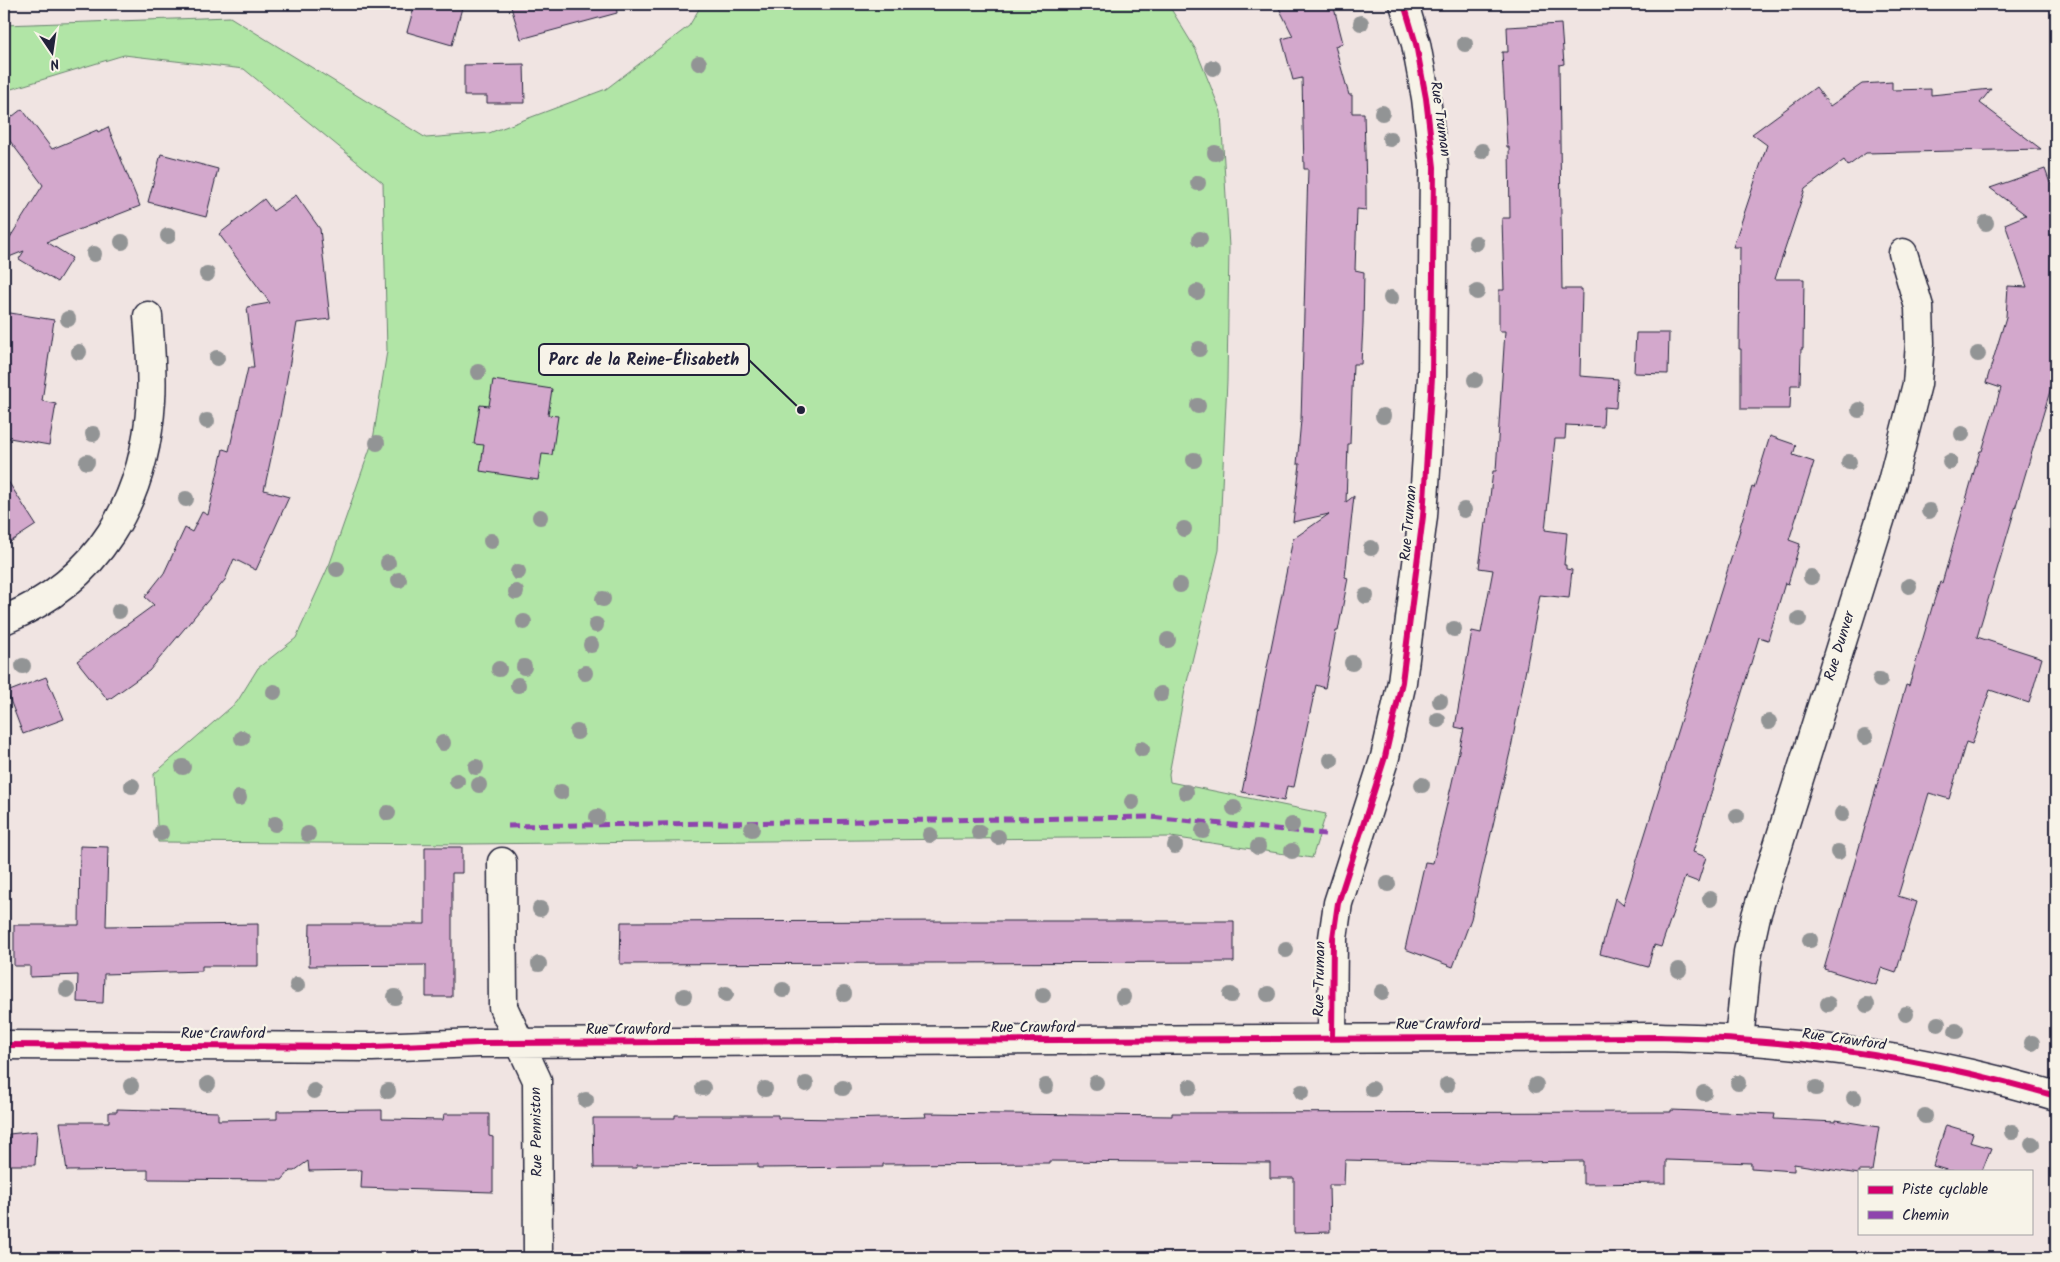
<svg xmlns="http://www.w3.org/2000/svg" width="2060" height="1262" font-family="Kalam,sans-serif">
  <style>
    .green { fill: #b1e5a6; stroke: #6a8470 }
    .building { fill: #d3a8cc; stroke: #22223b }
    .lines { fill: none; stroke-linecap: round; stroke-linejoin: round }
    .minor-casing { stroke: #22223b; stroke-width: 31 }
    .minor { stroke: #f7f3e8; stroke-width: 28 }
    .quiet { stroke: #8e44ad; stroke-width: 5; stroke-dasharray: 10 5; stroke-linecap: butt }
    .cycleway-casing { stroke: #f7f3e8; stroke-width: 9 }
    .cycleway { stroke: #d6006c; stroke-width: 6 }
    .tree { fill: #929495 }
    .labels { text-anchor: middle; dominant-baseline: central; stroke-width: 4.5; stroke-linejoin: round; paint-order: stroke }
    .street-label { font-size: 15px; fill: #22223b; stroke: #f7f3e8 }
    .leader { fill: none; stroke: #22223b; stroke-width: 2 }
    .callout-dot { fill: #22223b; stroke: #f7f3e8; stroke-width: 2 }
    .callout { fill: #f7f3e8; stroke: #22223b; stroke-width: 2 }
    .callout-label { font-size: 16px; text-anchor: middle; font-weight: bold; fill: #22223b }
  </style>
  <rect width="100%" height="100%" fill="#f0e4e2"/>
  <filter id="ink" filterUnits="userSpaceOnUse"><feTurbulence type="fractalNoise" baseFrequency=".02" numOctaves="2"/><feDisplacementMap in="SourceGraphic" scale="10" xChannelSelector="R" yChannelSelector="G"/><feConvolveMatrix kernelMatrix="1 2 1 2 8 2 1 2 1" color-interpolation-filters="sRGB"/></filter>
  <g filter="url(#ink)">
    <!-- green -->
    <path class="green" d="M702 4H1168L1196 50 1221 112 1229 247 1227 381 1219 550 1185 690 1169 774 1170 782 1326 814 1312 858 1171 837 465 844 158 842 154 774 237 702 258 668 296 638 330 563 373 440 387 351 383 183 244 69 124 55 8 90 4 95V25L230 17 426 138 489 133 606 89 689 26Z"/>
    <!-- building -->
    <path class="building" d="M415 4H463L452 45 407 32Z
      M510 4H616L617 13 521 39Z
      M1277 4H1333L1343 43 1335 46 1349 95H1352V113H1364L1366 189V210L1357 209 1355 270 1364 272 1363 325 1361 364H1353L1350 444H1348L1346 502 1354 496 1345 577 1348 578 1338 631H1336L1325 688 1316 685 1294 787 1287 786 1284 801 1242 792 1293 539 1329 514 1293 522 1300 464H1297L1301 420 1308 169H1304L1302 78 1293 80 1282 39 1293 36Z
      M1561 24 1564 64 1559 65 1562 289H1582L1580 376 1618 379 1616 408 1604 407 1603 427 1566 425 1565 439H1555L1545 530 1567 533 1564 565H1566V569L1572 570 1569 598 1540 595 1511 748 1471 919 1453 967 1405 949 1425 862 1433 863 1451 787 1464 729 1455 727 1472 631 1481 633 1493 570 1479 568 1485 523H1487L1493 471H1496L1505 331H1499V290H1504L1502 218H1510L1509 147H1507L1502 52H1508L1507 27Z
      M524 64 525 103H487V96H464V65Z
      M1892 82V90L1931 89V95L1991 89 1980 103 2041 149 1866 153 1848 166 1844 160 1805 189 1775 279H1804L1803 349H1801L1800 385H1791L1790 409H1741V349H1739L1740 247H1733L1767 145 1752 134 1816 87 1830 106 1862 84Z
      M22 109 52 149 97 130 98 132 108 127 140 206 47 242 72 258 57 282 19 259 24 251 4 259V247L43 185 4 133V123Z
      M161 154 218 169 206 217 148 202Z
      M2045 169 2050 183 2056 182V371L1977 637 2042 658 2029 703 1990 690 1972 744 1966 742 1949 799 1929 793 1898 896 1917 902 1896 973 1881 968 1876 985 1824 969 1906 685 1909 686 1933 604 1940 582 1942 583 1980 451H1982L2001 388 1986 383 2006 317 2008 286 2027 287 2005 224 2026 215 1990 188Z
      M296 195 320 229 330 319 297 323 280 417 264 490 289 497 256 570 234 559 225 580 149 671 108 700 77 661 154 605 145 597 164 573 185 528 192 532 202 512 208 515 223 449 229 451 248 368H254L247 307 270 303 219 234 264 199 273 211Z
      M4 312 54 320 42 401 56 404 49 445 4 437Z
      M1636 333H1669L1668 374 1634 373Z
      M493 380 552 389 548 415 558 416 552 455 542 454 538 480 480 471 484 445 474 444 480 405 489 406Z
      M1770 436 1796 445 1793 455 1814 462 1789 540 1800 544 1788 584 1785 583 1768 640 1759 637 1693 852 1706 857 1698 882 1685 877 1661 947 1654 945 1648 967 1600 954 1615 898 1623 905 1740 530H1739L1752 487 1754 488Z
      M4 475 36 525 4 546Z
      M46 677 64 719 23 734 7 692Z
      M80 846 108 847 106 926 258 924V966H202V971L104 974 103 1003 77 1002 78 975 30 977V966H14V925H79Z
      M425 847H462V873H452V997H426V965L309 966 310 924H425Z
      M953 921H1234V962L620 964 621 922Z
      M117 1109 218 1112V1120L277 1119V1111L382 1110V1119L443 1120 444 1114H489V1136L493 1137V1192L361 1188 362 1170 309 1171 308 1161 294 1171H290L282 1180 148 1179V1170L67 1171 60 1122H109V1112H117Z
      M1671 1110 1775 1114 1774 1119 1836 1122V1120L1879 1127 1872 1171H1859V1174L1794 1164V1171L1751 1168V1163L1666 1160V1183L1583 1184V1161L1517 1162V1164L1345 1160 1344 1185H1329L1330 1232 1294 1233V1178H1270V1163L1049 1161V1163L883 1164V1167L758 1168V1164L637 1165V1168H594L593 1118H675V1115H778V1118L840 1119 926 1117 925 1113 1172 1116V1113L1671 1112Z
      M1946 1125 1973 1133 1970 1142 1991 1148 1982 1171H1950L1933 1166Z
      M37 1131 35 1165H9V1134Z"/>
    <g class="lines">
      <defs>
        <path id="minor" d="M4 620C99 581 145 501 151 400 153 372 150 344 148 316
          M502 862 503 1007 537 1080 538 1258
          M1332 1038 1333 938 1338 903 1385 757 1402 682 1423 516 1432 377 1434 167 1426 98 1416 44 1404 4
          M1739 1040 1748 952 1756 916 1892 482 1917 384 1920 343 1919 307 1903 253
          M4 1045 372 1047 479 1043 1660 1037C1686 1038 1713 1038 1739 1040 1846 1047 1953 1066 2056 1096"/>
      </defs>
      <!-- minor casing -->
      <use href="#minor" class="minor-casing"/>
      <!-- minor -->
      <use href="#minor" class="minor"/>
      <!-- quiet -->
      <path class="quiet" d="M508 826 1151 817 1325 834"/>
      <defs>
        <path id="cycleway" d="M1332 1038 1333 938 1338 903 1385 757 1402 682 1423 516 1432 377 1434 167 1426 98 1416 44 1404 4
          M4 1045 372 1047 479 1043 1660 1037C1686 1038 1713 1038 1739 1040 1846 1047 1953 1066 2056 1096"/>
      </defs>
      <!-- cycleway casing -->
      <use href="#cycleway" class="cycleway-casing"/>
      <!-- cycleway -->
      <use href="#cycleway" class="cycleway"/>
    </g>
    <!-- trees -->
    <g class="tree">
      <circle cx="1361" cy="23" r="8"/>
      <circle cx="1465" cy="44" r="8"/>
      <circle cx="699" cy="63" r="8"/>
      <circle cx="1213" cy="68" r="8"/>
      <circle cx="1382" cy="113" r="8"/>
      <circle cx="1390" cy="139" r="8"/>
      <circle cx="1482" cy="151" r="8"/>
      <circle cx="1215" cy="153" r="8"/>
      <circle cx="1198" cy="183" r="8"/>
      <circle cx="1986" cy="223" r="8"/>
      <circle cx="168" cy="236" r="8"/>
      <circle cx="1200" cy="239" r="8"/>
      <circle cx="122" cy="242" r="8"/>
      <circle cx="1476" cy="243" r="8"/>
      <circle cx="94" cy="254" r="8"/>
      <circle cx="207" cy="274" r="8"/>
      <circle cx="1197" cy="292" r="8"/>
      <circle cx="1477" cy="292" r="8"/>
      <circle cx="1391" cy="298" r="8"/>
      <circle cx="68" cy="319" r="8"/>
      <circle cx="1199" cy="349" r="8"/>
      <circle cx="79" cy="352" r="8"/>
      <circle cx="1978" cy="354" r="8"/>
      <circle cx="217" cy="358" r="8"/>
      <circle cx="478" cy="372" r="8"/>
      <circle cx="1475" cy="380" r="8"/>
      <circle cx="1198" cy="406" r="8"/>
      <circle cx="1859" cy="410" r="8"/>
      <circle cx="1383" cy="416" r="8"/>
      <circle cx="207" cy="421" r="8"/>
      <circle cx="93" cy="434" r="8"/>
      <circle cx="1962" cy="434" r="8"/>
      <circle cx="377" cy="443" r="8"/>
      <circle cx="1194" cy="460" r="8"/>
      <circle cx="87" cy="462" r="8"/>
      <circle cx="1849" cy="462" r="8"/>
      <circle cx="1950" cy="462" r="8"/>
      <circle cx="186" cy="499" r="8"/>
      <circle cx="1464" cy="510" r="8"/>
      <circle cx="1929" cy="511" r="8"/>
      <circle cx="540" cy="517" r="8"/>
      <circle cx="1184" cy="529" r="8"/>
      <circle cx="491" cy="541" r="8"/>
      <circle cx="1371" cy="548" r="8"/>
      <circle cx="388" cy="563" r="8"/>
      <circle cx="337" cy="569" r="8"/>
      <circle cx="518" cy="572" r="8"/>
      <circle cx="1811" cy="577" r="8"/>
      <circle cx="399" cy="580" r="8"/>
      <circle cx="1180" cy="585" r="8"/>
      <circle cx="1909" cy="586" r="8"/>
      <circle cx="516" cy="592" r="8"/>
      <circle cx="1366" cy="596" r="8"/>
      <circle cx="603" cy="599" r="8"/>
      <circle cx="119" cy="611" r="8"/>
      <circle cx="1799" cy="619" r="8"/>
      <circle cx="524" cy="622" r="8"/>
      <circle cx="596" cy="625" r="8"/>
      <circle cx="1454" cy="629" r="8"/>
      <circle cx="1168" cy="640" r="8"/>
      <circle cx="591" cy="645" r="8"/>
      <circle cx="1352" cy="663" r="8"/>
      <circle cx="23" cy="666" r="8"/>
      <circle cx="524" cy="667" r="8"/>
      <circle cx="499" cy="669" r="8"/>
      <circle cx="585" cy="673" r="8"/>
      <circle cx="1880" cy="680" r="8"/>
      <circle cx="518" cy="685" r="8"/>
      <circle cx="274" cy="692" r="8"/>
      <circle cx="1161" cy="694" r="8"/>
      <circle cx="1440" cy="701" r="8"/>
      <circle cx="1438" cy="720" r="8"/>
      <circle cx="1769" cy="722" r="8"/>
      <circle cx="577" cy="732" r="8"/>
      <circle cx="1865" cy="737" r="8"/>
      <circle cx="242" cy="738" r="8"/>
      <circle cx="443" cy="743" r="8"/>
      <circle cx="1142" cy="749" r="8"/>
      <circle cx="1331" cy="760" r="8"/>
      <circle cx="183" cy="767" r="8"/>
      <circle cx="476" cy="767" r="8"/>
      <circle cx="457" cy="781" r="8"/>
      <circle cx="479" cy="785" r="8"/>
      <circle cx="1422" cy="785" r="8"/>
      <circle cx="132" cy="786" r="8"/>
      <circle cx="561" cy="792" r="8"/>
      <circle cx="1186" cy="792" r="8"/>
      <circle cx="239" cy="798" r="8"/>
      <circle cx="1132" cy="802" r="8"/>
      <circle cx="1234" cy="808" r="8"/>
      <circle cx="388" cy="813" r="8"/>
      <circle cx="1842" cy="814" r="8"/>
      <circle cx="1737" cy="816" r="8"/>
      <circle cx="597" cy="817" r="8"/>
      <circle cx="275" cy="824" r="8"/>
      <circle cx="1292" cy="825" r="8"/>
      <circle cx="752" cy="829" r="8"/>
      <circle cx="1203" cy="831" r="8"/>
      <circle cx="979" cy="832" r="8"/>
      <circle cx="161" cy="833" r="8"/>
      <circle cx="308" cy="834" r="8"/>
      <circle cx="930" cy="835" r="8"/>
      <circle cx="998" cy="837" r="8"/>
      <circle cx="1175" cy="846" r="8"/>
      <circle cx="1258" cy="847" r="8"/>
      <circle cx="1292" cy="851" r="8"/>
      <circle cx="1838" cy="852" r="8"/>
      <circle cx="1388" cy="884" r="8"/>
      <circle cx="1710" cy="899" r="8"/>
      <circle cx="540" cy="909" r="8"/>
      <circle cx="1810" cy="940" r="8"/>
      <circle cx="1286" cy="950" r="8"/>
      <circle cx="539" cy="964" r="8"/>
      <circle cx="1679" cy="970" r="8"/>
      <circle cx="297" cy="985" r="8"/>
      <circle cx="67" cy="990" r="8"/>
      <circle cx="783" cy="990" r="8"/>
      <circle cx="1382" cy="992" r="8"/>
      <circle cx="726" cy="994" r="8"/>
      <circle cx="844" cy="994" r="8"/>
      <circle cx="1268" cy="994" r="8"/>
      <circle cx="1043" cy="995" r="8"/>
      <circle cx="1231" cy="995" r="8"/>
      <circle cx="684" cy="996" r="8"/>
      <circle cx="395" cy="997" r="8"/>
      <circle cx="1123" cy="997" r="8"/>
      <circle cx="1828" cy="1004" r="8"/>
      <circle cx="1867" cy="1005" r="8"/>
      <circle cx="1906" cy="1014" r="8"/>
      <circle cx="1938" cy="1024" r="8"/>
      <circle cx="1956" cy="1031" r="8"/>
      <circle cx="2032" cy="1043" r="8"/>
      <circle cx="1096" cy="1083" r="8"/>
      <circle cx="1738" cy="1083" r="8"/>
      <circle cx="208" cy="1084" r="8"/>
      <circle cx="806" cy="1084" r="8"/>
      <circle cx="1447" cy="1085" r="8"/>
      <circle cx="1536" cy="1085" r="8"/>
      <circle cx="131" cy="1086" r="8"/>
      <circle cx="1046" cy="1086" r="8"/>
      <circle cx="1190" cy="1087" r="8"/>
      <circle cx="703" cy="1088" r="8"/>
      <circle cx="843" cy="1088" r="8"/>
      <circle cx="1816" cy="1088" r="8"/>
      <circle cx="765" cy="1089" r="8"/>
      <circle cx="1372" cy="1089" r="8"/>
      <circle cx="314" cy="1091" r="8"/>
      <circle cx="388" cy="1091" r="8"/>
      <circle cx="1302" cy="1092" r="8"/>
      <circle cx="1704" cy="1093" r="8"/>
      <circle cx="1854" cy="1098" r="8"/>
      <circle cx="586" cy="1100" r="8"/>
      <circle cx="1925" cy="1116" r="8"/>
      <circle cx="2012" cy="1132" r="8"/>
      <circle cx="2032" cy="1144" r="8"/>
    </g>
  </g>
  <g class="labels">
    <!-- street labels -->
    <g class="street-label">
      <text transform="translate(1440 119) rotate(82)">Rue Truman</text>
      <text transform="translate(1409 523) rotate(-85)">Rue Truman</text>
      <text transform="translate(1840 646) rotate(-73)">Rue Dunver</text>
      <text transform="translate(1320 979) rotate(-89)">Rue Truman</text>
      <text x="1438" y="1025">Rue Crawford</text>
      <text x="1033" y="1028">Rue Crawford</text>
      <text x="628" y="1030">Rue Crawford</text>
      <text x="223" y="1034">Rue Crawford</text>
      <text transform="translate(1844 1040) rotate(8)">Rue Crawford</text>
      <text transform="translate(537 1132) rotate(-91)">Rue Penniston</text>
    </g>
  </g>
  <!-- callouts -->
  <path class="leader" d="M801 410L749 360"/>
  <circle class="callout-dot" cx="801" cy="410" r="5"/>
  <rect class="callout" x="539" y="344" width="210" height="31" rx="5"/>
  <g class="callout-label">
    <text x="644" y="365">Parc de la Reine-Élisabeth</text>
  </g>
  <!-- margin -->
  <rect width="2060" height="1262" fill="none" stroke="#f7f3e8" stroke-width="20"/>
  <rect x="10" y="10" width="2040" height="1242" fill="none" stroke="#22223b" stroke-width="2" filter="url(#ink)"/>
  <!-- legend -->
  <rect x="1858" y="1170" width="175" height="65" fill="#f7f3e8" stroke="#a29fa3"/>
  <rect x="1868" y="1186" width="25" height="8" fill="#d6006c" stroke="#a29fa3"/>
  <text x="1902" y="1194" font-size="15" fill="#22223b">Piste cyclable</text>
  <rect x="1868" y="1211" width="25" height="8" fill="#8e44ad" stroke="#a29fa3"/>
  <text x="1902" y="1220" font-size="15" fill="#22223b">Chemin</text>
  <!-- north arrow -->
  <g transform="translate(52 52) rotate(167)" stroke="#f7f3e8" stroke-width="4" paint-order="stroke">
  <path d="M0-4L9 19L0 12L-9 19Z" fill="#22223b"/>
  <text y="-8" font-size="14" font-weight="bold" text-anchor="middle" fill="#22223b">N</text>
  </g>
</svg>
